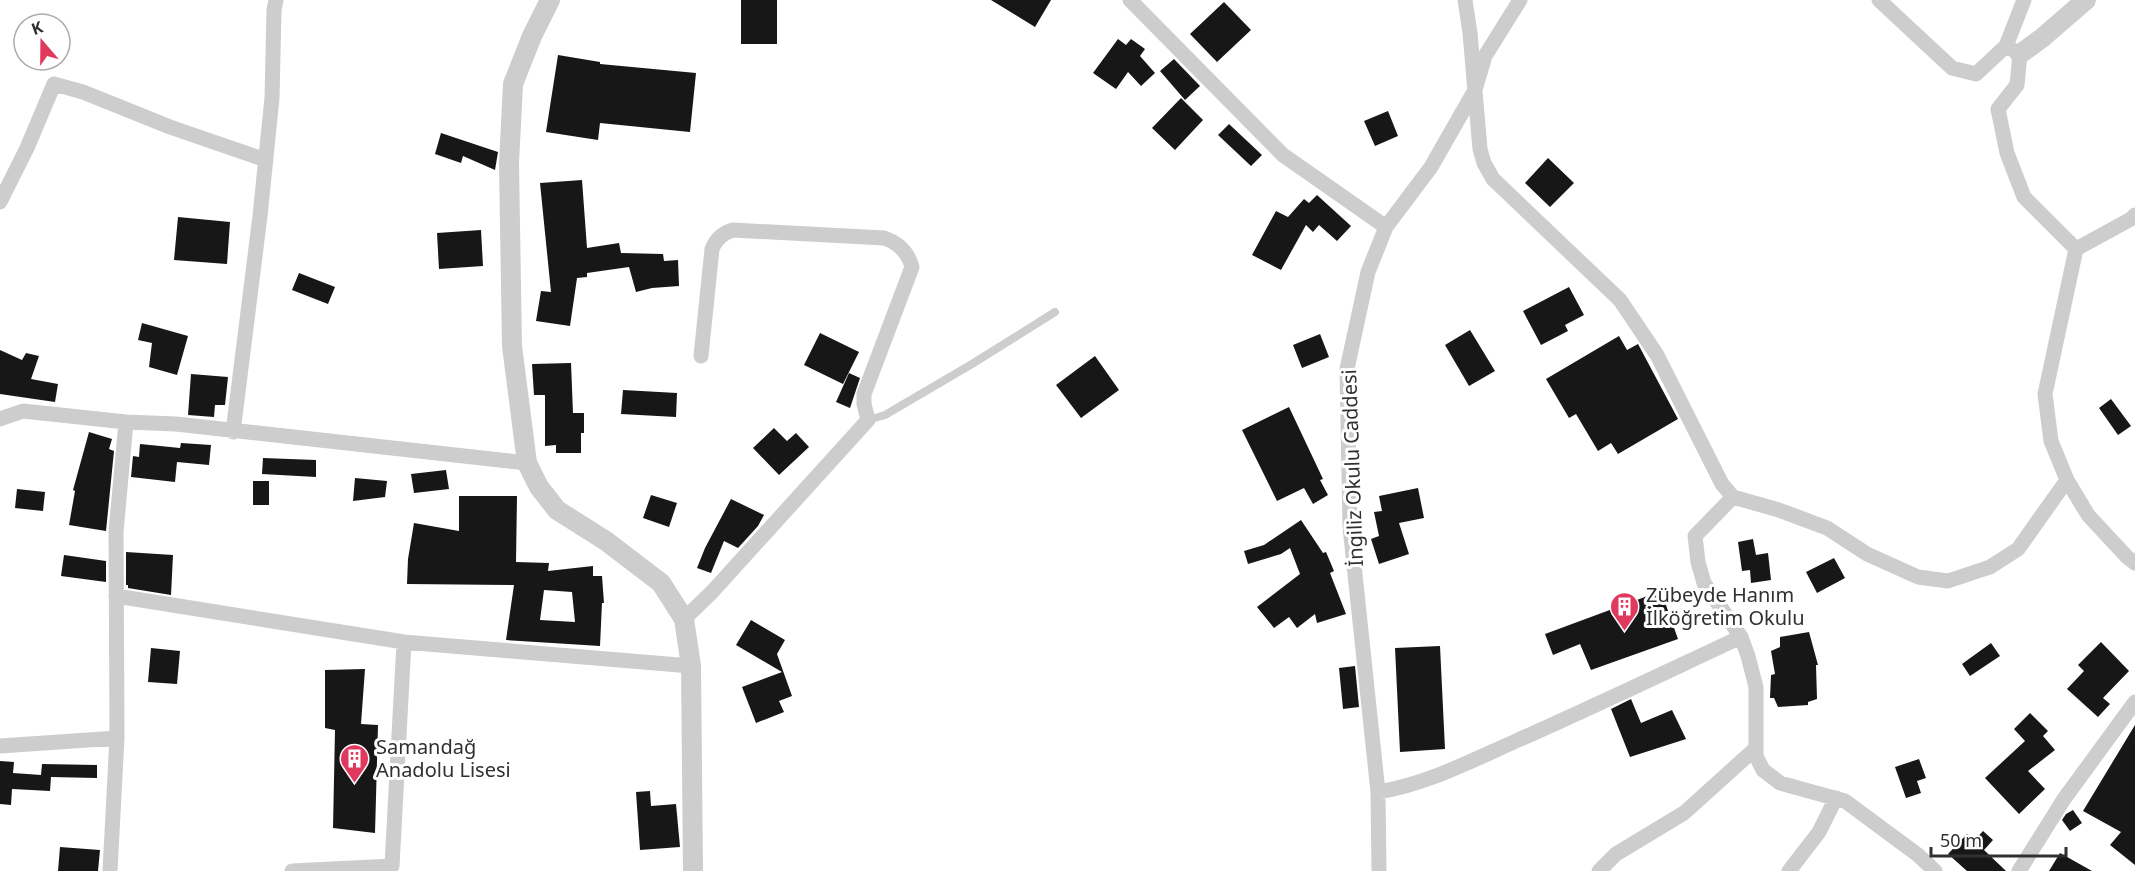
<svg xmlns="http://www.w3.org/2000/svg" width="2135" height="871" font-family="'Noto Sans',sans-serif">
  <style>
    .building { fill: #171717; fill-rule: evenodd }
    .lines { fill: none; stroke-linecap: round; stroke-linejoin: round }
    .service { stroke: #cdcdcd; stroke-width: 8 }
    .minor { stroke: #cdcdcd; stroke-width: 15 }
    .tertiary { stroke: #cdcdcd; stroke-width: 20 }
    .labels { text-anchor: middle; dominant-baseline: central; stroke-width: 6; stroke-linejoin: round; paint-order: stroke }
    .street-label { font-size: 20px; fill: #303030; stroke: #fff }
    .poi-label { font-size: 20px; fill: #303030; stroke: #fff; text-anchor: start }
  </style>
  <rect width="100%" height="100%" fill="#fff"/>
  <!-- building -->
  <path class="building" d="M741 0H777V44H741Z
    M991 0H1051L1035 27Z
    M1224 2 1251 30 1217 62 1190 34Z
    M1118 39 1126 45 1131 39 1145 49 1140 56 1155 73 1141 86 1128 72 1116 89 1093 73Z
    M558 55 600 62V64L696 73 690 132 600 123 598 140 546 132Z
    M1174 59 1200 86 1185 100 1160 71Z
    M1181 98 1203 120 1175 150 1152 128Z
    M1388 111 1398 136 1375 146 1364 121Z
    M1229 124 1262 155 1251 166 1218 135Z
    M441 133 498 152 495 170 463 156 461 163 435 154Z
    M1548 158 1574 183 1550 207 1525 183Z
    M582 180 587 248 619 243 621 253 663 254 664 261 678 260 679 286 652 288 636 292 629 267 587 273V277L577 278 570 326 536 321 541 291 551 292 540 183Z
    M1317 195 1351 226 1337 241 1319 225 1313 232 1306 225 1281 270 1252 255 1276 211 1288 217 1304 199 1309 203Z
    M178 217 230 222 227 264 174 260Z
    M481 230 483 266 439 269 437 233Z
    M299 273 335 287 328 304 292 290Z
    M1569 287 1584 315 1565 325 1568 331 1541 345 1523 311Z
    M142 323 188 336 177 375 149 367 152 343 138 340Z
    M1470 330 1495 371 1469 386 1445 345Z
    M820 333 859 352 843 384 804 365Z
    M1320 334 1329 357 1302 368 1293 345Z
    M1619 336 1627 350 1638 344 1678 419 1618 454 1611 443 1598 451 1576 414 1569 418 1546 379Z
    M0 350 22 360 26 353 39 356 31 379 58 384 55 402 0 394Z
    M1095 356 1119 390 1081 418 1056 385Z
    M571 363 573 413H584V433H581V453H556V445L545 446V395H534L532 364Z
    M849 373 860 378 850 408 836 402Z
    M191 374 228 377 225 405H215L214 417 188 415Z
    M623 390 677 393 676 417 621 414Z
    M2111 399 2131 426 2118 435 2099 408Z
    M1289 407 1323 479 1320 480 1328 495 1313 504 1304 488 1277 501 1242 430Z
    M774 428 787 441 796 433 809 447 779 475 753 448Z
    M89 432 112 439 109 449 114 451 106 531 69 525 75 491 73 490Z
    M181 443 211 445 209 465 177 462 175 482 131 477 133 456 139 457 140 444 180 448Z
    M263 458 316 460V477L262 474Z
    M446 470 449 489 414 493 411 474Z
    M355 478 387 481 385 497 353 501Z
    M253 481H269V505H253Z
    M1418 488 1424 518 1399 523 1409 554 1379 564 1371 539 1379 536 1374 512 1382 511 1379 496Z
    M17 489 45 492 43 511 15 508Z
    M651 495 677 503 669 527 643 518Z
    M459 496H517L516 562 549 563 548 571 593 566V576H602L604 603H602L600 646 506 640 514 585 407 584 408 559 414 523 459 531ZM544 590 572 592 575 622 540 620Z
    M731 499 764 515 758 526 738 548 724 541 711 573 697 568 705 548Z
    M1301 520 1323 553 1326 552 1334 571 1330 573 1346 614 1317 623 1315 614 1297 628 1289 617 1274 628 1257 607 1300 574 1290 548 1281 554 1248 564 1244 551 1264 545Z
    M1753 539 1756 555 1768 553 1771 580 1751 583 1750 570 1742 571 1738 542Z
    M126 552 173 555 171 595 128 588V585H126Z
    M64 555 106 561V582L61 576Z
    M1834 558 1845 578 1817 593 1806 572Z
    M1661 591 1678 639 1591 670 1580 644 1553 655 1545 634Z
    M751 620 785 640 777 654 792 696 779 701 784 712 756 723 742 687 782 672 736 645Z
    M1809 632 1818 665H1816L1817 699 1808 702V705L1778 707 1774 698H1770L1771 675 1775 674 1771 651 1780 647V637Z
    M2101 642 2129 671 2103 698 2110 704 2098 717 2067 689 2084 671 2078 665Z
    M1991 643 2000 656 1970 676 1962 664Z
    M1440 646 1445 749 1400 752 1395 648Z
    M151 648 180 651 177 684 148 682Z
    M1355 666 1359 707 1343 709 1339 668Z
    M365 669 361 724 378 725 375 833 333 828 335 730 325 728V670Z
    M1631 699 1641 723 1672 710 1686 739 1630 757 1611 709Z
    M2030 713 2048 731 2043 736 2055 750 2028 771 2045 789 2019 814 1985 778 2025 741 2014 729Z
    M2135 725V865L2110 845 2121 832 2083 811Z
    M1919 759 1926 778 1917 781 1921 793 1906 798 1895 767Z
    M0 761 14 762 13 773 41 775 42 764 97 765V778L51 777 50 791 12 789 11 805 0 804Z
    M650 791 651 806 676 804 680 847 640 850 636 792Z
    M2073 810 2082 823 2070 831 2062 820 2066 814Z
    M1983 831 1993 840 1984 850 2006 871H1967L1948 854 1967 834 1974 841Z
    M60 847 100 850 98 871H58Z
    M2060 853 2092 871H2049Z"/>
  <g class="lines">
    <!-- service -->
    <path class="service" d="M868 420 885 415 972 364 1055 312"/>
    <!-- minor -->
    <path class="minor" d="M1130 0 1283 155 1386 227
      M1465 0 1470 33 1480 149 1484 163 1493 179 1620 300 1657 355 1722 484 1733 497 1779 510 1827 528 1867 554 1918 577 1948 581 1990 567 2018 549 2067 480
      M1879 0 1952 68 1976 74 2006 46
      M2024 0 2006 46 2020 54 2017 85 1998 109 2007 153 2024 197 2076 249 2045 394 2051 441 2067 480 2088 515 2127 557 2135 563
      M0 202 27 148 54 84 83 92 170 127 266 160
      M2076 249 2131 219 2135 215
      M0 419 23 411 126 422 176 424 527 463
      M233 432 260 216 272 98 274 10 276 0
      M1733 497 1695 536 1698 562 1704 583 1741 637 1748 656 1756 687V756L1763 770 1780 783 1845 801 1918 855 1935 871
      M116 596 404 642 691 666
      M684 619 712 592 868 420 864 404V394L912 267C908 252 899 243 884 238L733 230C722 233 716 239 712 249L701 356
      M0 746 117 738
      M1378 792C1427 784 1471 761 1516 741 1591 708 1666 672 1741 637
      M110 871 117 738 116 532 126 422
      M292 871 392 866 404 642
      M1379 871 1378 792 1350 527 1347 369 1368 272 1386 227 1431 167 1475 90 1485 56 1520 0
      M1599 871 1616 854 1684 813 1756 748
      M1789 871 1819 832 1836 798
      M2019 871 2064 799 2135 702"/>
    <!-- tertiary -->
    <path class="tertiary" d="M550 0 532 36 513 84 509 163 512 346 527 463 539 487 557 510 606 541 661 583 684 619 691 666 693 871
      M2020 54 2042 38 2086 0"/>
  </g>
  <!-- icons -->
  <defs>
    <symbol id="building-pin" viewBox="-11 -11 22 30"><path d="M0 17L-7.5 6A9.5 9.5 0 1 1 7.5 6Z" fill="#e0395e" stroke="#fff"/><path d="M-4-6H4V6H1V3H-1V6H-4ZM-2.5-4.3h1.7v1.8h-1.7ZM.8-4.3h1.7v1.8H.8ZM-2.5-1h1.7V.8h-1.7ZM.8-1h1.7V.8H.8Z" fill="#fff"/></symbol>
  </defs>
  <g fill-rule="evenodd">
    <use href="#building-pin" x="1608" y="590" width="33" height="45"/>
    <use href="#building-pin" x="338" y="742" width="33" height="45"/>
  </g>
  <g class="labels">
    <!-- street labels -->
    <g class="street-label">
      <text transform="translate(1352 468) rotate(-92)">İngiliz Okulu Caddesi</text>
    </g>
    <!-- poi labels -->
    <g class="poi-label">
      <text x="1646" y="594">Zübeyde Hanım<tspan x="1646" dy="23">İlköğretim Okulu</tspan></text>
      <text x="376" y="746">Samandağ<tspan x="376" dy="23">Anadolu Lisesi</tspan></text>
    </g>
  </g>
  <!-- north arrow -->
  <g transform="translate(42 42) rotate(340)"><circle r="28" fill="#ffffff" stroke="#acacac" stroke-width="1.5"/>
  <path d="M0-4.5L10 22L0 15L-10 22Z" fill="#e0395e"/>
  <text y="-9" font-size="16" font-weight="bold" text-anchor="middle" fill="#303030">K</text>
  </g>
  <!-- scale -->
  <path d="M1931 847v9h135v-9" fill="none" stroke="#303030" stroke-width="3"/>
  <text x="1940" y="847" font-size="18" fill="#303030" stroke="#ffffff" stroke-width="4.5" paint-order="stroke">50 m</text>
</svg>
